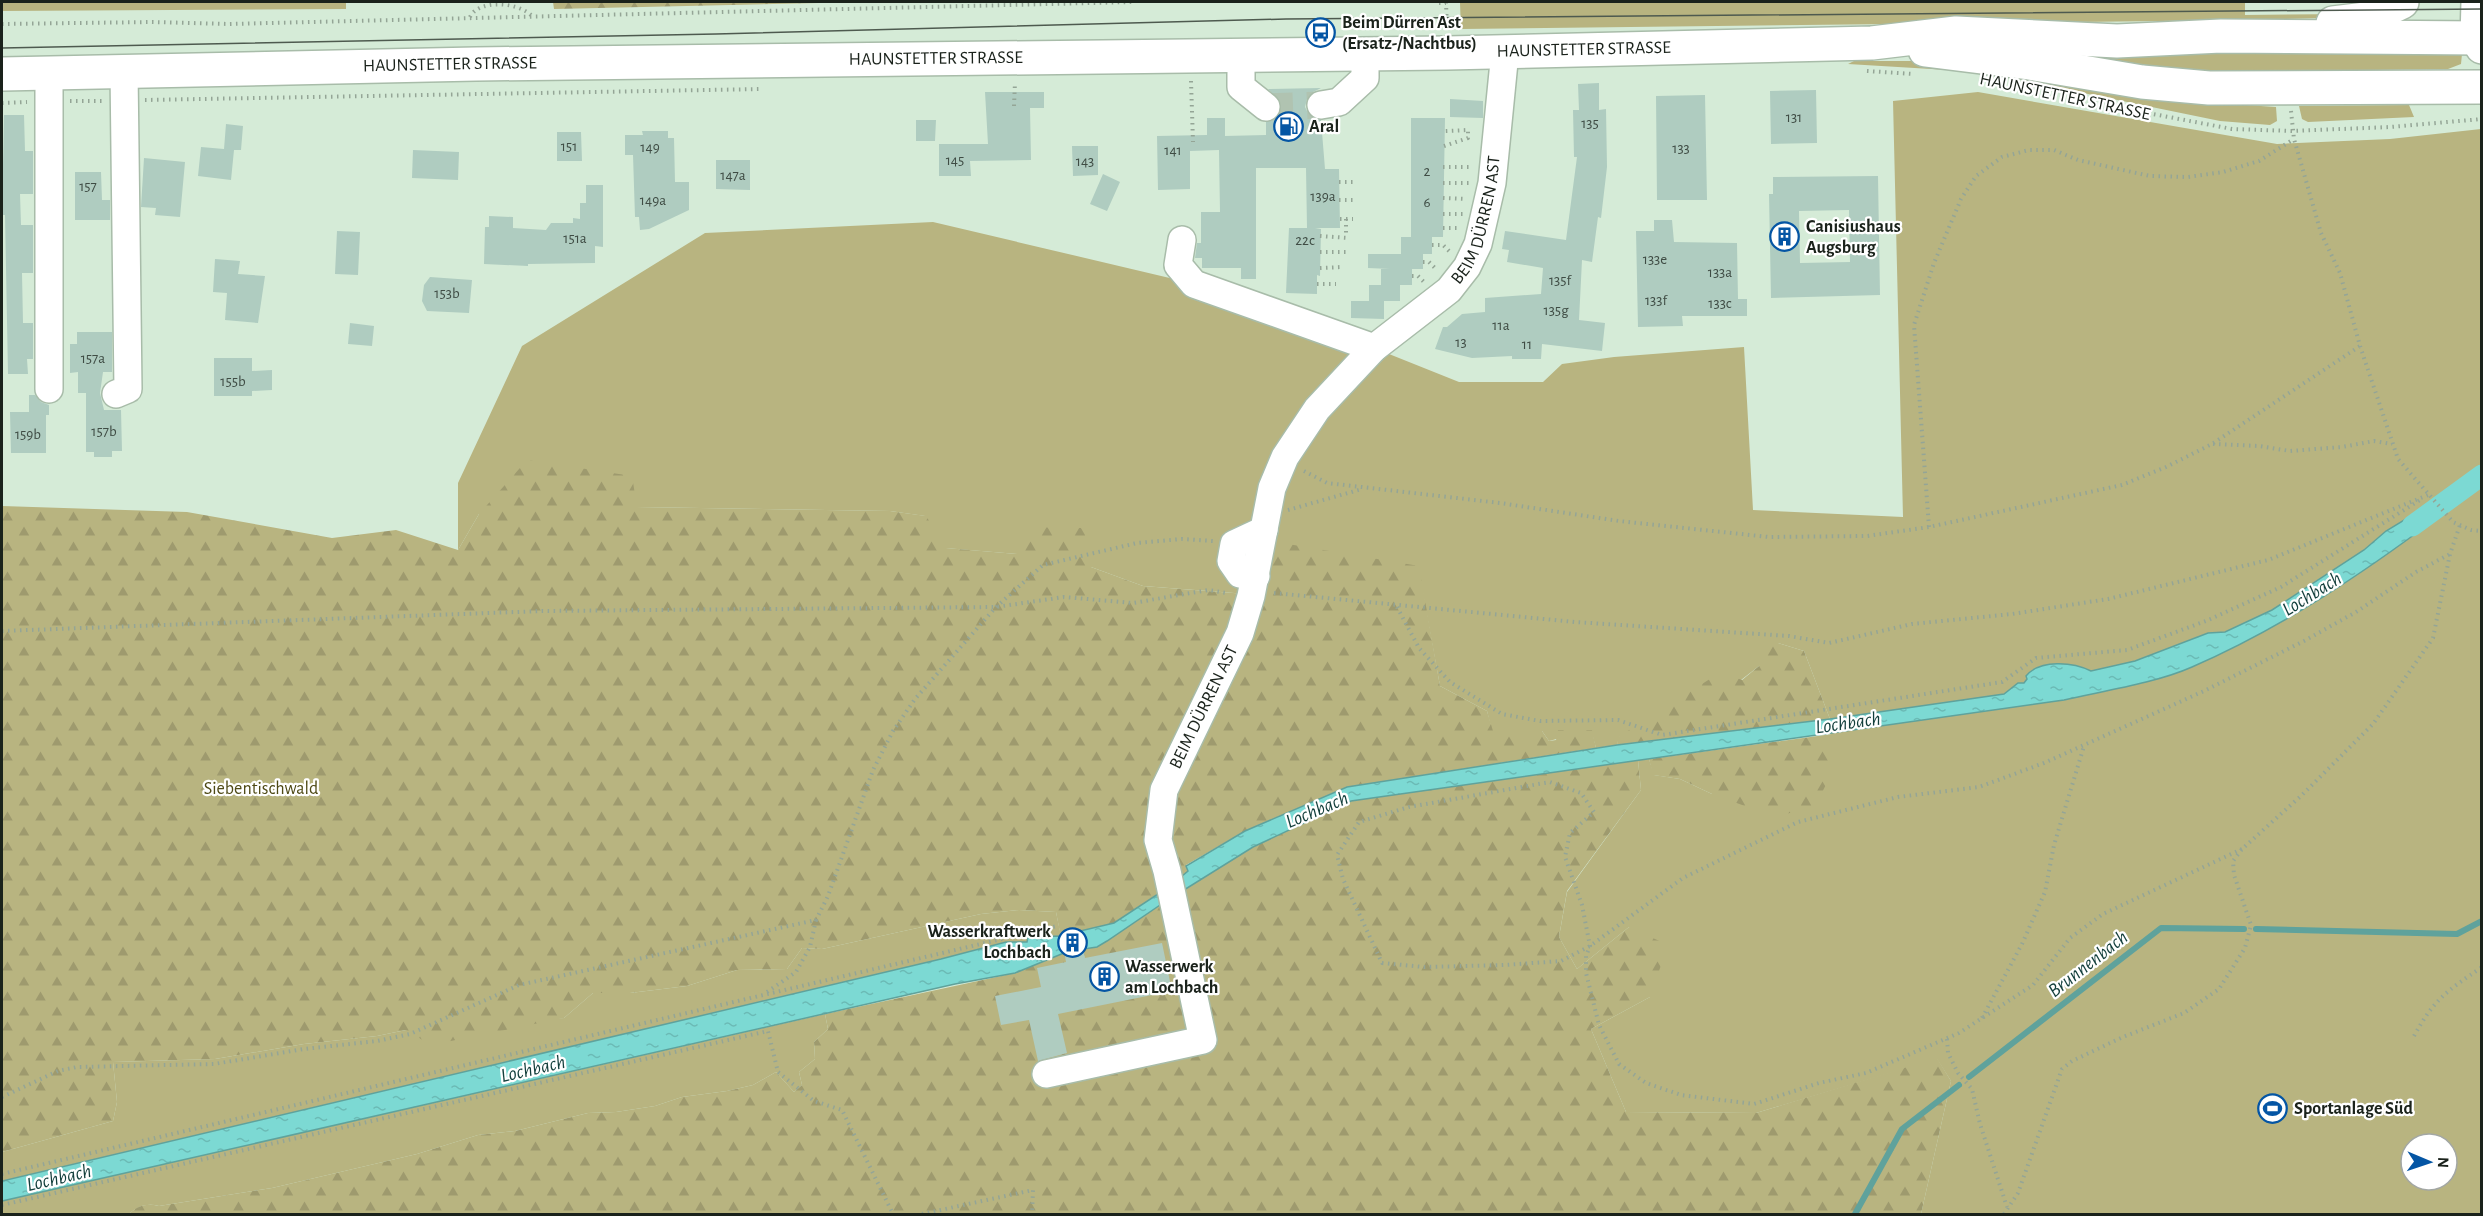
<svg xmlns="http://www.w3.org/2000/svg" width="2483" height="1216" font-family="'Alegreya Sans',sans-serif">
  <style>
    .grass { fill: #b8b480; fill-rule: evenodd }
    .forest { fill: url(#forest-firs); fill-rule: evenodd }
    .water { fill: url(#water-ripples); stroke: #5fa29c; stroke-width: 1.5 }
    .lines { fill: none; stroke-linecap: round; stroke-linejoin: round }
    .stream { stroke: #5fa29c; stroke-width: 6 }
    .canal { stroke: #7cd9d3; stroke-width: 21 }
    .building { fill: #afccc0; fill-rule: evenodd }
    .minor-tunnel { stroke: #b0c3b1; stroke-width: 27; stroke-dasharray: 27 14; stroke-linecap: butt }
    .minor-casing { stroke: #a8bca9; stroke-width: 30 }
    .major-casing { stroke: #a8bca9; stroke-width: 36 }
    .path { stroke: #94a596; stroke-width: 4; stroke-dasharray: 1.5 4.5; stroke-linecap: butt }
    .minor { stroke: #fff; stroke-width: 27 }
    .major { stroke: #fff; stroke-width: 33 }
    .tram { stroke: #4e5a4f; stroke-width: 1.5 }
    .labels { text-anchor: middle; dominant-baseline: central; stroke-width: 4.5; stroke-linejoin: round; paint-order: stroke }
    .number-label { font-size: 15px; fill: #3f4c44 }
    .poi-label { font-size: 18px; font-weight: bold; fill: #1a221b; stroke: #fff; text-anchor: start }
    .street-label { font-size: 18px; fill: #1a221b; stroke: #fff }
    .park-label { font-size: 18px; fill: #4e4915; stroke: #fff }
    .water-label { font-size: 20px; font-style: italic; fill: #123e3b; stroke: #fff }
  </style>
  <defs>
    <pattern id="forest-firs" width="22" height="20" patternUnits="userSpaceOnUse" patternTransform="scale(1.5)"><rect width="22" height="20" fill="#b8b480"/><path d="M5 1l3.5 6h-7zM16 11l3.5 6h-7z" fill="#9e9a6e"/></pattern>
    <pattern id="water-ripples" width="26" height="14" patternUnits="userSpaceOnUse" patternTransform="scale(1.5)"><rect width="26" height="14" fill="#7cd9d3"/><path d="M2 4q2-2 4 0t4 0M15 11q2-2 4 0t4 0" fill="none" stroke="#6bbab5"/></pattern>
  </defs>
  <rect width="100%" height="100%" fill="#d5ebd7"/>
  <!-- grass -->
  <path class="grass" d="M2 2H346V9L2 11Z
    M1790 2H2245V15L2352 14 2325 18 2248 20 1461 29 1460 3Z
    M2029 47 2147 54 2456 50 2462 54 2461 64 2448 69 2166 73Z
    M1854 61H1928L2184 101 2276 107 2277 121 2270 125 2220 121 1981 72 1848 64Z
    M1978 92 2277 144 2390 139 2481 129V1214H1921L1951 1081 1937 1059 1756 1113 1626 1112 1591 1029 1650 997 1629 927 1577 969 1559 937 1567 892 1641 790 1638 760 1649 759 1654 775 1680 779 1712 794 1832 771 1830 719 1804 651 1778 643 1759 666 1741 680 1619 737 1617 745 1596 748 1591 730 1549 741 1542 731H1492L1487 711 1440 686 1418 566 1260 595 1143 586 1091 567 1017 554 945 548 925 516 890 511 636 507 479 514 458 550V483L522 346 705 233 933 222 1195 284 1374 348 1459 382H1543L1562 364 1614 357 1744 347 1753 510 1903 517 1893 101ZM2411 1144H2447V1180H2411Z
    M2409 105 2414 117 2308 122 2302 119 2299 106Z
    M1019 910 1056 912 1061 936 1028 937V942H1006L941 959 2 1181V1152L113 1121 117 1102 113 1062 215 1059 304 1044 377 1036 406 1030 564 1018 593 993H630L687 986 737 970 787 969 802 948 822 949 981 914Z
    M825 1014 828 1029 814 1042 815 1059 799 1072 802 1085 794 1092 776 1072 753 1085 727 1091 682 1097 655 1106 616 1112 588 1113 515 1131 478 1135 417 1154 272 1188 159 1206C147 1203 138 1206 129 1214H2V1201Z"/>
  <!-- forest -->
  <path class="forest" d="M553 2H865L554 9Z
    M527 460 632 476 637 507 890 511 926 516 946 548 1017 554 1026 527 1084 528 1091 567 1143 586 1259 595 1270 541 1419 566 1440 686 1487 711 1493 731H1542L1549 741 1556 740 1558 730H1592L1596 748 1347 787 1245 831 1186 865 1188 871 1184 890 1253 847 1351 801 1638 760 1641 790 1567 891 1559 937 1577 969 1629 927 1668 945 1650 997 1591 1029 1626 1112 1756 1113 1937 1058 1951 1081 1921 1214H129C138 1205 147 1203 159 1206L272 1188 417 1154 478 1135 515 1131 588 1113 616 1112 655 1106 682 1097 727 1091 753 1085 776 1072 794 1092 802 1085 799 1072 815 1059 814 1042 828 1029 825 1014 1015 973 1064 953 1056 912 1019 910 981 914 822 949 802 948 787 969 737 970 687 986 630 993H593L564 1018 431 1045 406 1030 377 1036 304 1044 215 1059 113 1062 117 1102 113 1121 2 1152V506L187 512 332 538 396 530 458 550 479 514ZM1160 893 1163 903 1097 947 1080 931 1114 923Z
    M1778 643 1804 651 1830 719 1617 745 1618 737 1721 672 1742 680 1759 666 1762 644Z
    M1832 734 1833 771 1815 806 1775 817 1712 794 1680 779 1653 775 1649 759Z"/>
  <!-- water -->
  <path class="water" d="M2429 505 2438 517C2361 575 2281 628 2192 667 2156 683 2103 691 2064 700L1351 801 1253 847 1184 890 1181 877 1188 871 1186 866 1245 831 1347 787 1617 745 1830 719 2004 694 2018 683H2024L2027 679 2026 676C2040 659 2073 662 2091 671L2135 661 2208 633 2225 632 2272 610 2364 550 2386 531Z
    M1161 892 1163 903 1107 941 1097 947 1084 949 1080 931 1114 923Z
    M1061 936 1064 953 1015 973 955 984 2 1201V1181L941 959 1006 942H1027L1028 937Z"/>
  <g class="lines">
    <!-- stream -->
    <path class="stream" d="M2256 929 2457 934 2482 921
      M1969 1077 2161 928 2244 929
      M1855 1214 1902 1129 1959 1085"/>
    <!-- canal -->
    <path class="canal" d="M2412 526 2482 475"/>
  </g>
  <!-- building -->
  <path class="building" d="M1599 83V110L1606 109 1607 167 1601 218 1598 217 1592 262 1582 260 1579 320 1605 323 1602 351 1542 344 1541 359H1512V356L1472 358 1435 349 1443 327H1447L1462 314 1485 312V298L1541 294 1543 268 1507 262 1509 250 1502 249 1505 231 1566 240 1577 157H1574L1573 110H1579L1578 84Z
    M1321 88 1311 93 1307 99 1305 107 1309 115 1321 120 1325 169H1339L1340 228H1315L1321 229 1320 276 1317 275V294L1286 293 1289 228H1307L1306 168H1256V279H1241V268H1202V258H1195L1197 243H1201V212H1220L1219 150 1190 151V189L1158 190 1157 136 1207 135V118H1225V136L1266 135V122L1278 117 1282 109 1280 101 1268 89Z
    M1816 90 1817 143 1771 144 1770 91Z
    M985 92H1044V108H1030L1031 160 970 161 971 176H939V144H988Z
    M1705 95 1707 200H1657L1656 96Z
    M1450 99 1483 101V118L1450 117Z
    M4 115H24L25 151H33V194H20L21 225H33V273H22L23 323H33V359H27L28 374H8L5 215H2Z
    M1411 118H1445L1443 237H1432V254H1423V269H1412V285H1400V301H1384V319L1351 318V301H1369V285H1381V269H1390L1368 268V254H1401V237H1411Z
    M916 120H936L935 141H916Z
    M226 124 243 126 241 150H234L231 180 198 176 201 147 224 149Z
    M642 131H668V138H674L675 182H689V210L649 229 640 230 639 217H635L633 155H625V135H643Z
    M557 132H581L582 161H557Z
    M1072 146H1098V175L1073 176Z
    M413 150 459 152 458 180 412 178Z
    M144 158 185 162 180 217 155 215 156 208 141 207Z
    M716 160H750V190L716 189Z
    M75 172H101L102 200H110V220H75Z
    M1103 174 1120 182 1107 211 1090 204Z
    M1878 176 1880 295 1771 298 1769 194H1773V177ZM1849 210 1850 262 1800 263 1799 211Z
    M586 185H603V247L595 246V263L528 264V266L484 264 485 227H489V216L513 217V228L546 230 551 223H573V218L580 219V203H586Z
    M1654 220H1672L1674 242 1737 243 1738 299H1747V316H1682L1683 326 1638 327 1636 231H1654Z
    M337 231 360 232 358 275 335 274Z
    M215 259 240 261 238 274 265 276 258 323 225 320 227 293 213 292Z
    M430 277 472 280 469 313 427 311 422 301 424 285Z
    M350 323 374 326 372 346 348 344Z
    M77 332H112V372H103L100 393 104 410H121L122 451H112V457H94V452H86V393H78V372L70 373V344H77Z
    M214 358H252V371L272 370V390L252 391V396H214Z
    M29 395H35L41 402 49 405V415H46V453H11L10 412H29Z
    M1080 929 1085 958 1162 943 1172 991 1058 1014 1067 1053 1038 1061 1029 1020 1001 1025 995 996 1041 987 1037 968 1066 962 1061 933Z"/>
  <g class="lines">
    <!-- minor-tunnel -->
    <path class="minor-tunnel" d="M1266 107 1321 105"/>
    <defs>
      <g id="minor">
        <path d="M1241 55V87L1266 107"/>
        <path d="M49 73V389"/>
        <path d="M1321 105 1339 102 1365 78V55"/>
        <path d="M1182 240 1178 265 1194 284 1374 348"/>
        <path d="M116 394 128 389 124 71"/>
        <path d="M1256 576 1240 574 1231 561 1234 544 1264 530"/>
        <path id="s1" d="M1046 1074 1203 1040 1167 871 1158 840 1164 790 1240 633 1251 596 1272 488 1285 457 1317 409 1374 348 1449 290 1467 267 1478 244 1492 183 1505 52"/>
      </g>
      <g id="major">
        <path d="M2478 2 2477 38 2482 47"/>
        <path d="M2333 23 2366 19 2402 2"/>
        <path d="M1925 50 2029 63 2142 82 2209 88 2482 87"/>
        <path id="s2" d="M2 74 476 64 1447 53 1872 43 1956 33 2117 41 2221 36 2482 38"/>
      </g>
    </defs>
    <!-- minor casing -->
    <use href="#minor" class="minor-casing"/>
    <!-- major casing -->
    <use href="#major" class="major-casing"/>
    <!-- path -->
    <path class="path" d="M1446 2 1447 30
      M1439 3H1446
      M470 17C478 0 515 1 531 15
      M2 24 152 22 229 24 1132 2
      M1867 71 1914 74
      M1191 81 1193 142
      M145 100 762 89
      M70 101H102
      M2 103 27 102
      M2095 103 2232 129 2293 131 2390 127 2482 119
      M1014 106 1015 82
      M2291 111 2294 139 2321 233 2340 273 2360 346 2398 459 2453 522 2471 530 2482 531
      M1444 146 1468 138V130L1445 131
      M1443 167H1473
      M1339 182H1353
      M1443 183H1469
      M1443 198 1466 199
      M1339 200H1353
      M1443 214H1463
      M1340 219H1353
      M1346 219V236
      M1443 228H1460
      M1320 236 1349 238
      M1432 245H1443L1450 252
      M1320 252H1346
      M1423 262H1429L1437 270
      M1320 268 1342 267
      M1412 276H1418L1424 282
      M1317 284H1336
      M2213 444 2259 446 2290 451 2342 447 2374 441 2392 444
      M1304 471 1327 483 1500 503 1619 521 1769 537 1867 536 1929 527 2122 485 2166 467 2212 444 2360 346
      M1288 510 1362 489
      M1929 527 1914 325 1934 263 1961 199 1976 176 2002 157 2029 150H2054L2078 160 2150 176 2188 177 2223 172 2259 161 2294 139
      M1274 593 1575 622 1789 636 1829 643 1912 624 2012 614 2108 599 2268 560 2428 495
      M1397 607 1419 648 1450 682 1502 714 1540 721 1618 720 1662 735 2002 682 2036 658 2127 650 2206 621 2281 587 2420 500
      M2 631 543 611 996 607 1064 597 1133 603 1208 590 1227 593
      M2242 849 2103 914 2070 938 2033 985 1959 1033 1866 1073 1819 1083 1754 1104 1681 1095 1646 1083 1619 1064 1599 1025 1586 973V956L1590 946 1582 905 1565 857 1570 833 1594 812 1581 793 1550 782 1409 807 1359 822 1337 855 1343 879 1382 963 1424 967 1505 965 1561 961 1590 946 1683 878 1798 822 1898 797 1979 787 2044 763 2204 691 2304 641 2356 612 2416 572 2450 554
      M767 992 796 972 810 947 816 920
      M1982 1018 2022 944 2045 892 2054 845 2084 746
      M2414 1036C2434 999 2447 991 2482 967
      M1947 1039 1948 1053 1958 1073 1972 1089 1980 1124 2007 1207
      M2 1097 58 1071 77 1067 214 1064 304 1049 377 1041 410 1034 519 985 816 920 828 896 873 770 893 731 915 699 996 607 1043 565 1137 543 1182 539 1213 541
      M2 1174 1057 926
      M2 1205 768 1031 778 1072 814 1101 842 1110 893 1214
      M922 1214 1033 1190 1032 1214
      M2004 1214 2018 1193 2062 1069 2072 1061 2123 1037 2184 1013 2219 989 2245 948 2251 925 2234 875 2233 861 2242 849 2301 796 2373 724 2433 638 2450 554 2460 525"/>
    <!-- minor -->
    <use href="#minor" class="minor"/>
    <!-- major -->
    <use href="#major" class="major"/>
    <!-- tram -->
    <path class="tram" d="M2 48 716 34 1286 19 2482 9"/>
  </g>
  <!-- icons -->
  <defs>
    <symbol id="bus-ring" viewBox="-11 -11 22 22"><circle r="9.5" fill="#fff" stroke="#0455a4" stroke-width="1.5"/><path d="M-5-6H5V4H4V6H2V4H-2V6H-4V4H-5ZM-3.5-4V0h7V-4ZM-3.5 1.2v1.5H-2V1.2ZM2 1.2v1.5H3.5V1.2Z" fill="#0455a4"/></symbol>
    <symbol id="fuel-ring" viewBox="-11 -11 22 22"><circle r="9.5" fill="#fff" stroke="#0455a4" stroke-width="1.5"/><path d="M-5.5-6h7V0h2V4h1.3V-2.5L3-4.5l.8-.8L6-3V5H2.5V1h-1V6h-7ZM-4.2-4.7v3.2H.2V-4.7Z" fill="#0455a4"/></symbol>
    <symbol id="building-ring" viewBox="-11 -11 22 22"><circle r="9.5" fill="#fff" stroke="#0455a4" stroke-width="1.5"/><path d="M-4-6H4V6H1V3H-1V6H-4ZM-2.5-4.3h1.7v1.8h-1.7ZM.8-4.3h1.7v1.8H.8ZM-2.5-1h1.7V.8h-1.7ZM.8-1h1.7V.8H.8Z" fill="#0455a4"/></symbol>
    <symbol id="stadium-ring" viewBox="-11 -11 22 22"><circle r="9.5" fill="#fff" stroke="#0455a4" stroke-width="1.5"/><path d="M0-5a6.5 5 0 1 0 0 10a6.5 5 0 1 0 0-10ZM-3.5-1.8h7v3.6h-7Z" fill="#0455a4"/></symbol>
  </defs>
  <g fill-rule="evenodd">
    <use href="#bus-ring" x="1304" y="16" width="33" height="33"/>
    <use href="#fuel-ring" x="1272" y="110" width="33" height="33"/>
    <use href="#building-ring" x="1768" y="220" width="33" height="33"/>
    <use href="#building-ring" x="1056" y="926" width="33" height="33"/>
    <use href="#building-ring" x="1088" y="960" width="33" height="33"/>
    <use href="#stadium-ring" x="2256" y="1092" width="33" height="33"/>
  </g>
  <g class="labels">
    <!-- number labels -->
    <g class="number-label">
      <text x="1794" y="117">131</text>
      <text x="1590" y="123">135</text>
      <text x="569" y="146">151</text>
      <text x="650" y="147">149</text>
      <text x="1681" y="148">133</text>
      <text x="1173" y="150">141</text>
      <text x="955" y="160">145</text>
      <text x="1085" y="161">143</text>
      <text x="1427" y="171">2</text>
      <text x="733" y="175">147a</text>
      <text x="88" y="186">157</text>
      <text x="1323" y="196">139a</text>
      <text x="653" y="200">149a</text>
      <text x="1427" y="202">6</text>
      <text x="575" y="238">151a</text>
      <text x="1305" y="240">22c</text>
      <text x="1655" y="259">133e</text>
      <text x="1720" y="272">133a</text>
      <text x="1560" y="280">135f</text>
      <text x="447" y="293">153b</text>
      <text x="1656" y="300">133f</text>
      <text x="1720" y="303">133c</text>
      <text x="1556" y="310">135g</text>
      <text x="1501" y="325">11a</text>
      <text x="1461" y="342">13</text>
      <text x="1527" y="344">11</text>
      <text x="93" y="358">157a</text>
      <text x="233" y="381">155b</text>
      <text x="104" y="431">157b</text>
      <text x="28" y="434">159b</text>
    </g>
    <!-- poi labels -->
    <g class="poi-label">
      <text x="1342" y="23">Beim Dürren Ast<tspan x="1342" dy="21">(Ersatz-/Nachtbus)</tspan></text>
      <text x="1309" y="127">Aral</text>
      <text x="1806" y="227">Canisiushaus<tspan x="1806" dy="21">Augsburg</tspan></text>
      <text x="1051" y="932" text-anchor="end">Wasserkraftwerk<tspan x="1051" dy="21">Lochbach</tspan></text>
      <text x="1125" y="967">Wasserwerk<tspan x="1125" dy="21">am Lochbach</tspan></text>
      <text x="2294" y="1109">Sportanlage Süd</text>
    </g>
    <!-- street labels -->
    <g class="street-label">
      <text stroke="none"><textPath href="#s2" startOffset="1582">HAUNSTETTER STRASSE</textPath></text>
      <text stroke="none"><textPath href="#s2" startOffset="934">HAUNSTETTER STRASSE</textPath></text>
      <text stroke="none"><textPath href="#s2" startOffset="448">HAUNSTETTER STRASSE</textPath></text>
      <text transform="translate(2065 97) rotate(12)">HAUNSTETTER STRASSE</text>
      <text stroke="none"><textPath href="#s1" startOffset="1086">BEIM DÜRREN AST</textPath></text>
      <text stroke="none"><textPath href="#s1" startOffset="508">BEIM DÜRREN AST</textPath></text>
    </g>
    <!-- park labels -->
    <g class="park-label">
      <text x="261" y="789">Siebentischwald</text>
    </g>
    <!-- water labels -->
    <g class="water-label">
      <text transform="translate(2312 594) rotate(-32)">Lochbach</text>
      <text transform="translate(1848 723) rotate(-8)">Lochbach</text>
      <text transform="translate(1317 810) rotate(-23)">Lochbach</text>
      <text transform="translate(2088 964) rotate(-38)">Brunnenbach</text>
      <text transform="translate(533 1069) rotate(-13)">Lochbach</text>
      <text transform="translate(59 1178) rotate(-13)">Lochbach</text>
    </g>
  </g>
  <!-- border -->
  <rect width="2483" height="1216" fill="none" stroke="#1a221b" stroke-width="6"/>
  <!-- north arrow -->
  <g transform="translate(2429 1162) rotate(92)"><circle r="28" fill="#ffffff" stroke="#a3a7a4" stroke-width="1.5"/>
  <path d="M0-4.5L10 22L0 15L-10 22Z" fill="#0455a4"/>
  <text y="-9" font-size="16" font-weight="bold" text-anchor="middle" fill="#1a221b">N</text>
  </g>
</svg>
